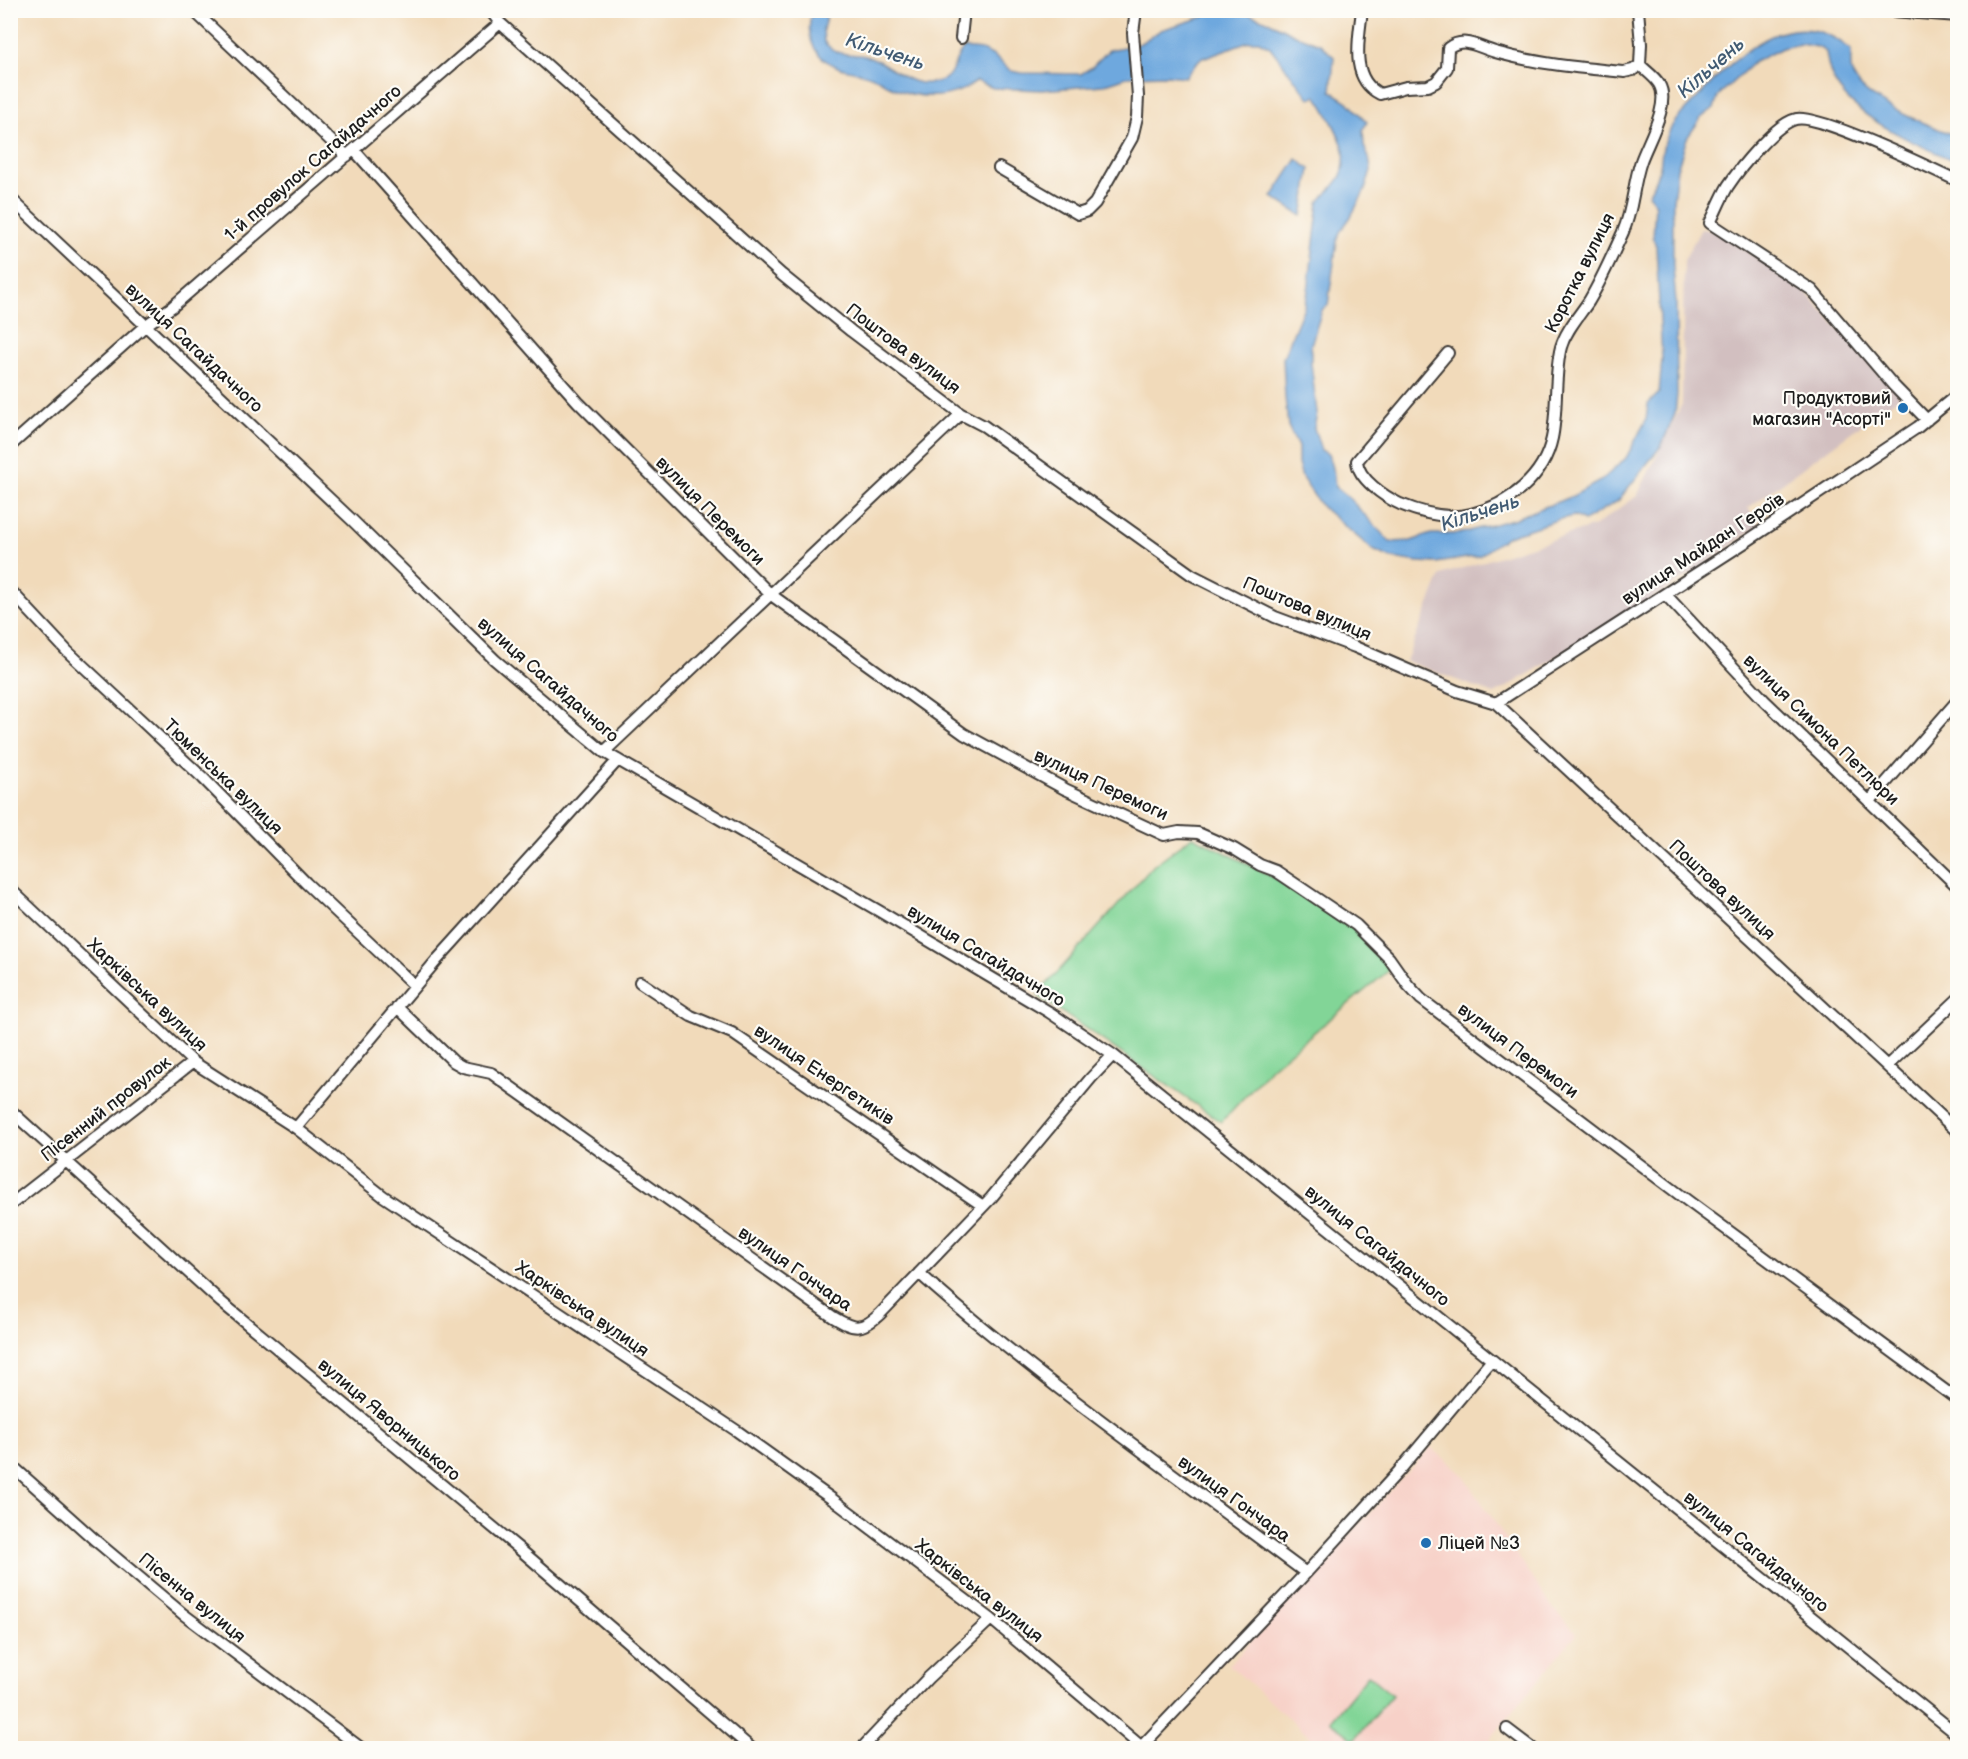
<svg xmlns="http://www.w3.org/2000/svg" width="1968" height="1759" font-family="'Balsamiq Sans',sans-serif">
  <style>
    .built { fill: #f7d1c8 }
    .industrial { fill: #d2bfc0 }
    .green { fill: #82d597; stroke: #4f785a; stroke-width: 1.5 }
    .water { fill: #6ea8de; stroke: #45627d; stroke-width: 1.5 }
    .lines { fill: none; stroke-linecap: round; stroke-linejoin: round }
    .minor-casing { stroke: #3c3834; stroke-width: 14 }
    .minor { stroke: #fff; stroke-width: 10 }
    .poi-dot { fill: #1f6fb2; stroke: #fdfcf7; stroke-width: 2 }
    .labels { text-anchor: middle; dominant-baseline: central; stroke-width: 4.5; stroke-linejoin: round; paint-order: stroke }
    .street-label { font-size: 18px; fill: #1c1c1c; stroke: #fdfcf7 }
    .poi-label { font-size: 18px; fill: #1c1c1c; stroke: #fdfcf7; text-anchor: end }
    .water-label { font-size: 20px; font-style: italic; fill: #415b73; stroke: #fdfcf7 }
  </style>
  <rect width="100%" height="100%" fill="#fdfcf7"/>
  <filter id="ink" filterUnits="userSpaceOnUse"><feTurbulence type="fractalNoise" baseFrequency=".0167" numOctaves="2"/><feDisplacementMap in="SourceGraphic" scale="12" xChannelSelector="R" yChannelSelector="G"/><feConvolveMatrix kernelMatrix="1 2 1 2 8 2 1 2 1" color-interpolation-filters="sRGB"/></filter>
  <filter id="wash" filterUnits="userSpaceOnUse"><feTurbulence type="fractalNoise" baseFrequency=".008" numOctaves="4" result="noise"/><feDisplacementMap in="SourceGraphic" scale="24" xChannelSelector="R" yChannelSelector="G"/><feGaussianBlur stdDeviation="1.35" result="paint"/><feColorMatrix in="noise" values="0 0 0 0 0 0 0 0 0 0 0 0 0 0 0 0 0 1.4 0 .05"/><feComposite in="paint" operator="in"/></filter>
  <g filter="url(#wash)">
    <rect width="100%" height="100%" fill="#f1daba"/>
    <!-- built -->
    <path class="built" d="M1431 1447 1463 1475 1555 1611 1577 1633 1483 1748H1322L1229 1665Z"/>
    <!-- industrial -->
    <path class="industrial" d="M1701 229 1717 231 1802 288 1900 396 1748 508 1759 525 1699 569 1504 689 1494 694 1406 661 1441 575 1595 526 1637 496 1682 404 1684 260Z"/>
    <!-- green -->
    <path class="green" d="M1193 836 1279 880 1361 932 1392 968 1272 1067 1221 1122 1037 995 1154 865Z
      M1368 1675 1392 1695 1354 1740 1330 1721Z"/>
    <!-- water -->
    <path class="water" d="M812 11H828L823 29 824 42C841 61 855 50 875 59 896 69 911 90 940 81 955 76 954 58 964 48L982 50 994 56 1011 71 1022 73 1081 74 1092 67 1109 50 1139 44 1161 30 1203 17 1211 11H1241L1270 22 1295 35 1320 44 1334 57 1331 91 1347 101 1367 122 1363 130 1364 146 1369 158 1371 170 1365 190 1350 218 1340 232 1337 241 1328 305 1322 310 1311 345V363L1317 413 1314 428 1321 450 1328 454 1334 475 1335 487 1348 497 1390 542 1411 541 1431 534H1458L1513 519 1571 497 1602 480 1626 458 1646 420 1648 404 1659 393 1662 359 1656 246 1653 239 1655 203 1648 195C1652 187 1656 179 1659 170 1661 164 1661 158 1662 152 1663 144 1668 134 1672 126 1679 114 1693 103 1703 92 1742 49 1795 1 1851 50 1851 57 1850 66 1852 73 1860 101 1932 127 1957 136V162C1919 145 1843 115 1830 71 1828 65 1827 59 1826 52L1818 47 1800 44 1782 48 1754 62 1718 96 1714 108 1701 118 1687 138 1677 169 1673 201V267L1676 302 1677 394 1675 414 1661 446 1618 501 1584 521 1574 516 1560 519 1508 536 1479 556 1436 563 1418 562 1391 558 1373 550 1321 506 1302 478 1298 464V447L1288 426 1285 397 1283 358 1304 307 1308 291 1319 202C1327 191 1338 185 1342 173 1344 168 1345 156 1344 150 1341 138 1324 105 1316 96L1309 98 1270 47 1259 41H1249L1200 59 1185 77 1167 75 1130 76 1103 85 1042 90 993 88 977 81C951 101 918 100 889 86 884 83 879 79 873 77 862 72 849 71 838 67 812 57 805 35 812 11Z
      M1297 159 1310 169 1302 216 1272 197Z"/>
  </g>
  <g filter="url(#ink)">
    <g class="lines">
      <defs>
        <path id="minor" d="M193 10 347 156
          M490 10 500 23 782 275 851 331 961 414 984 426 1192 575 1275 617 1355 647 1457 691 1496 703 1958 1132
          M1362 10C1359 38 1349 79 1380 94L1406 87 1428 86 1436 82 1447 68 1448 48C1465 36 1477 47 1495 52 1537 64 1581 68 1624 72L1633 70 1640 65
          M1879 10 1958 16
          M961 38 964 10
          M354 150 578 402 770 594 964 734 1065 789 1164 835 1179 832 1198 833 1234 849 1260 865 1276 871 1356 925 1389 958 1408 985 1421 999 1688 1201 1958 1400
          M999 168 1078 214 1087 211 1095 203 1132 138 1137 117 1138 96 1133 33 1136 10
          M10 198 352 520 495 660 604 752 879 911 1049 1012 1113 1055 1958 1735
          M1448 353 1357 461C1358 479 1385 497 1400 504 1422 513 1447 520 1471 514 1509 505 1544 477 1552 438 1558 410 1554 373 1561 347 1566 330 1579 316 1589 301 1602 279 1613 254 1623 232 1633 210 1633 184 1641 161 1648 141 1671 104 1659 84 1655 77 1646 71 1640 65L1641 44 1638 10
          M1927 420 1893 385 1812 290 1710 223C1716 211 1721 198 1728 186 1740 168 1775 124 1796 119 1817 113 1933 169 1958 181
          M10 446 146 325 172 307 500 23
          M10 590 67 651 203 778 306 883 415 986
          M1665 594 1764 700 1958 887
          M1496 703 1747 541 1918 427 1958 394
          M604 752 961 414
          M1870 801 1958 700
          M10 889 193 1062 296 1128 383 1196 737 1431 832 1499 991 1619 1143 1748
          M640 982 691 1016 732 1033 983 1206
          M397 1007 454 1062 463 1067 491 1073 833 1317C853 1329 861 1332 880 1314L991 1198 1091 1078 1113 1055
          M1887 1066 1958 999
          M10 1110 221 1302 517 1547 751 1748
          M296 1128 436 961 618 760
          M10 1205 193 1062
          M919 1273C963 1313 1010 1350 1057 1387 1139 1450 1223 1511 1306 1573
          M10 1464 96 1541 183 1614 361 1748
          M1507 1729 1532 1748
          M1141 1747 1306 1573 1399 1471 1492 1360
          M862 1748 928 1678 991 1619"/>
      </defs>
      <!-- minor casing -->
      <use href="#minor" class="minor-casing"/>
      <!-- minor -->
      <use href="#minor" class="minor"/>
    </g>
  </g>
  <!-- markers -->
  <g class="poi-dot">
    <circle cx="1903" cy="408" r="6"/>
    <circle cx="1426" cy="1543" r="6"/>
  </g>
  <g class="labels">
    <!-- street labels -->
    <g class="street-label">
      <text transform="translate(313 163) rotate(-41)">1-й провулок Сагайдачного</text>
      <text transform="translate(1580 273) rotate(-63)">Коротка вулиця</text>
      <text transform="translate(194 348) rotate(43)">вулиця Сагайдачного</text>
      <text transform="translate(903 349) rotate(37)">Поштова вулиця</text>
      <text transform="translate(710 511) rotate(45)">вулиця Перемоги</text>
      <text transform="translate(1703 549) rotate(-33)">вулиця Майдан Героїв</text>
      <text transform="translate(1307 609) rotate(23)">Поштова вулиця</text>
      <text transform="translate(548 680) rotate(41)">вулиця Сагайдачного</text>
      <text transform="translate(1821 730) rotate(44)">вулиця Симона Петлюри</text>
      <text transform="translate(223 777) rotate(44)">Тюменська вулиця</text>
      <text transform="translate(1101 785) rotate(25)">вулиця Перемоги</text>
      <text transform="translate(1722 890) rotate(43)">Поштова вулиця</text>
      <text transform="translate(986 956) rotate(31)">вулиця Сагайдачного</text>
      <text transform="translate(147 995) rotate(43)">Харківська вулиця</text>
      <text transform="translate(1518 1051) rotate(37)">вулиця Перемоги</text>
      <text transform="translate(824 1075) rotate(34)">вулиця Енергетиків</text>
      <text transform="translate(106 1109) rotate(-38)">Пісенний провулок</text>
      <text transform="translate(1377 1246) rotate(39)">вулиця Сагайдачного</text>
      <text transform="translate(795 1269) rotate(35)">вулиця Гончара</text>
      <text transform="translate(582 1309) rotate(34)">Харківська вулиця</text>
      <text transform="translate(389 1420) rotate(40)">вулиця Яворницького</text>
      <text transform="translate(1234 1499) rotate(36)">вулиця Гончара</text>
      <text transform="translate(1756 1552) rotate(39)">вулиця Сагайдачного</text>
      <text transform="translate(979 1591) rotate(38)">Харківська вулиця</text>
      <text transform="translate(192 1598) rotate(39)">Пісенна вулиця</text>
    </g>
    <!-- poi labels -->
    <g class="poi-label">
      <text x="1891" y="398">Продуктовий<tspan x="1891" dy="21">магазин "Асорті"</tspan></text>
      <text x="1438" y="1543" text-anchor="start">Ліцей №3</text>
    </g>
    <!-- water labels -->
    <g class="water-label">
      <text transform="translate(885 52) rotate(18)">Кільчень</text>
      <text transform="translate(1711 68) rotate(-41)">Кільчень</text>
      <text transform="translate(1480 513) rotate(-18)">Кільчень</text>
    </g>
  </g>
  <!-- margin -->
  <rect width="1968" height="1759" fill="none" stroke="#fdfcf7" stroke-width="36"/>
</svg>
